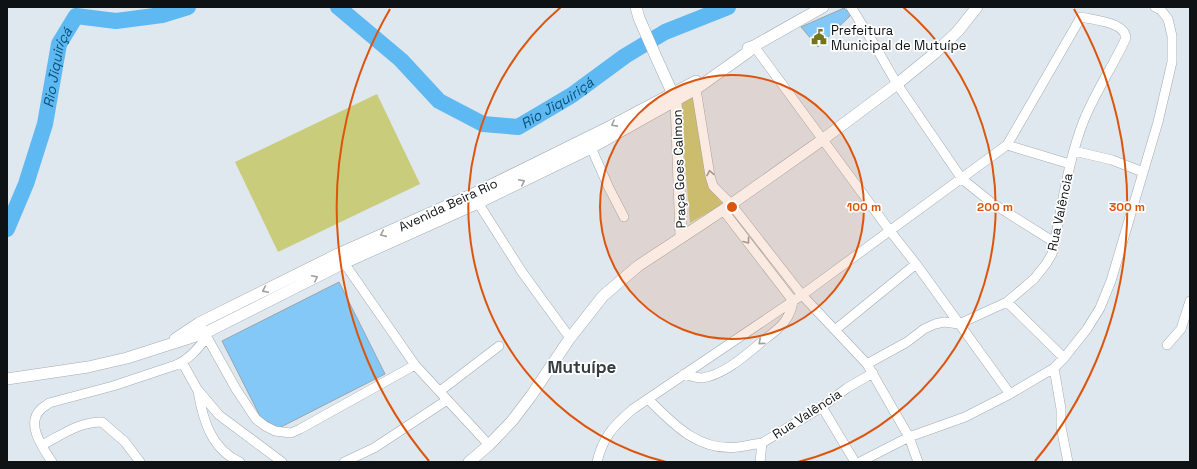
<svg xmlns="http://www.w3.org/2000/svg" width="1197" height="469" font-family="'Space Grotesk',sans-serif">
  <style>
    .green { fill: #c9cc7b }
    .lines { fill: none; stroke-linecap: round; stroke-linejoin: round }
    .river { stroke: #5eb8f2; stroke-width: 16 }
    .building { fill: #83c8f6; stroke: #9ca4aa }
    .minor-casing { stroke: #a3abb1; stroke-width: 10 }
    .tertiary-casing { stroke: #a3abb1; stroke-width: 12 }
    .minor { stroke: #fff; stroke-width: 9 }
    .tertiary { stroke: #fff; stroke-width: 11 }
    .oneway { stroke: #9fa0a1 }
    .ring { fill: none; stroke: #dd550c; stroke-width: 2 }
    .labels { text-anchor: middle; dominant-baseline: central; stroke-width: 3.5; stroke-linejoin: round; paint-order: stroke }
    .poi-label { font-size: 13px; fill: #0f1214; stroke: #fff; text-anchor: start }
    .street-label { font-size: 13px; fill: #0f1214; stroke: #fff }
    .water-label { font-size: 14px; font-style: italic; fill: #095278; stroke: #fff }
    .district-label { font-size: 17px; font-weight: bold; fill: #363d41; stroke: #fff }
    .centre { fill: #dd550c; stroke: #fff; stroke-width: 2 }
    .ring-label { font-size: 12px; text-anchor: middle; font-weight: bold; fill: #dd550c; stroke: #fff; stroke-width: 3.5; stroke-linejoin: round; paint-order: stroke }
  </style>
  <rect width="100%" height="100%" fill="#dfe8ee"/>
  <!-- green -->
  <path class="green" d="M377 94 420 184 278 252 235 162Z
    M694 94 710 187 723 204 690 223 680 103Z"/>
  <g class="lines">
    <!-- river -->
    <g class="river">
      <path id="s1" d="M338 7 401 60 439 101 483 124 518 127 572 95 625 56 665 32 728 7"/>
      <path id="s2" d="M7 229 26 184 45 124 59 44 76 16 116 21 162 15 188 7"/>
    </g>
  </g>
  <!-- building -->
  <path class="building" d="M844 8 851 15 818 47 801 27Z
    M339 282 385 374 279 428 261 418 222 341Z"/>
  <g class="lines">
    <defs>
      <path id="minor" d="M851 7 874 44 897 84 962 179 992 203 1054 242
        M754 46 890 231 916 264 1010 394
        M694 84 696 89 710 176 713 186 731 204 802 295 867 364 909 437 918 462
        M589 143 609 188 624 217
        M1007 145 1070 164
        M1074 151 1112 160 1143 172
        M475 198 522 272 570 338
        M340 257 415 365 489 445
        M1007 302 1064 358
        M199 323 236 389 256 419 265 426 275 431 291 433 300 429 415 365
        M835 330 916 264
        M1167 345 1181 329 1190 301
        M182 362 197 389 219 415 282 462
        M1054 368 1061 409V427L1068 462
        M684 374C690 376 696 378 702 378 725 375 748 353 765 339 772 334 780 328 785 321 790 314 792 308 793 301L723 210
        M198 391C203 420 211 449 240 462
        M440 391 499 346
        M648 399C673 424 699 452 738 447 746 446 754 444 762 443L760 462
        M822 407 855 462
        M762 443 822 407 847 388 873 373
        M42 445C62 435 78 422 102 422L125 442 140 462
        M52 462C43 448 25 424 41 409 43 407 47 405 49 403L113 386 176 365C190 359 198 348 207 337
        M344 462 374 448 447 400
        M597 462C603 437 613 426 633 409L802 295 1007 145 1081 17C1094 20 1125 22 1126 38 1113 66 1096 91 1084 120 1067 163 1062 209 1052 254L1046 264 1034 279 1007 302 959 324 944 322 935 324 924 329 907 342 867 364
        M860 462 909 437 965 417 1010 394 1054 368 1064 358 1087 329 1100 308 1111 281 1158 122 1172 62V36L1168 19 1161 10 1155 7"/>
      <path id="tertiary" d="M636 7 639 18 656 57 676 101 681 237
        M748 48 754 46 823 7
        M175 339 199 323 338 254 473 194 603 130 696 81
        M7 379 88 367 127 358 205 333 344 263 478 203 591 148 696 89 748 52 754 46
        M469 462 489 445 512 421 531 396 570 338 603 296 638 266 723 210 822 140 897 84 935 53 958 31 977 7"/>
    </defs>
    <!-- minor casing -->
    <use href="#minor" class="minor-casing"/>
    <!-- tertiary casing -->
    <use href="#tertiary" class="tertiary-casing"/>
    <!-- minor -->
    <use href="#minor" class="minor"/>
    <!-- tertiary -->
    <use href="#tertiary" class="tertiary"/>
  </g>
  <!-- one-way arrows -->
  <defs><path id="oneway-chevron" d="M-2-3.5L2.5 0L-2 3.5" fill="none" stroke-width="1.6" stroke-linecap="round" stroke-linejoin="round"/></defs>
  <g class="oneway">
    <use href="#oneway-chevron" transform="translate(614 124) rotate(152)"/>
    <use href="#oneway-chevron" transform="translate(710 173) rotate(-101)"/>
    <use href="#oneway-chevron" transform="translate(522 182) rotate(-26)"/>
    <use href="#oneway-chevron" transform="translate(383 234) rotate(156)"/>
    <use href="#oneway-chevron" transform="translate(747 241) rotate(53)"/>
    <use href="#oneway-chevron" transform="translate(315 278) rotate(-27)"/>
    <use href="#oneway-chevron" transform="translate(265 290) rotate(154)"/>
    <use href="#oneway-chevron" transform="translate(761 342) rotate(140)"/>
  </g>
  <!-- distance rings -->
  <circle cx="732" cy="207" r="132" fill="#dd550c" fill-opacity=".12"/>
  <g class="ring">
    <circle cx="732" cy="207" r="132"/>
    <path d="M666 462A263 263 0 0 1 561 7M903 7A263 263 0 0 1 798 462"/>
    <path d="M429 461A395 395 0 0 1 390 9M1074 9A395 395 0 0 1 1035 461"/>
  </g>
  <!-- icons -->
  <defs>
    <symbol id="civic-bare" viewBox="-9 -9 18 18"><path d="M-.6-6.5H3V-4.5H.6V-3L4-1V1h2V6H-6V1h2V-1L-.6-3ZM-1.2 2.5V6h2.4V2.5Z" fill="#73751b" stroke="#fff" stroke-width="2.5" paint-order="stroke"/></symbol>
  </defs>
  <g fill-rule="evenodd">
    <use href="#civic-bare" x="808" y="26" width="22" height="22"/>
  </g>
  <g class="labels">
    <!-- poi labels -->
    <g class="poi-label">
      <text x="831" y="30">Prefeitura<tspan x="831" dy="15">Municipal de Mutuípe</tspan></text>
    </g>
    <!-- street labels -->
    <g class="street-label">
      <text transform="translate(679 169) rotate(-92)">Praça Goes Calmon</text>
      <text transform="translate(448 205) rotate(-25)">Avenida Beira Rio</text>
      <text transform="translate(1060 212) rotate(-78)">Rua Valência</text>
      <text transform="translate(807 414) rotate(-33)">Rua Valência</text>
    </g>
    <!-- water labels -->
    <g class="water-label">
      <text stroke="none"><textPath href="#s2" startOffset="170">Rio Jiquiriçá</textPath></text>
      <text stroke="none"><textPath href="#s1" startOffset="269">Rio Jiquiriçá</textPath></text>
    </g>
    <!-- district labels -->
    <g class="district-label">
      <text x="582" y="367">Mutuípe</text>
    </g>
  </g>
  <circle cx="732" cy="207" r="6" class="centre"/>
  <g class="ring-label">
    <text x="864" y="211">100 m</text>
    <text x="995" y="211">200 m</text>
    <text x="1127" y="211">300 m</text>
  </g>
  <!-- border -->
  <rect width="1197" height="469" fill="none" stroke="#0f1214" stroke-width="16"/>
</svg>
